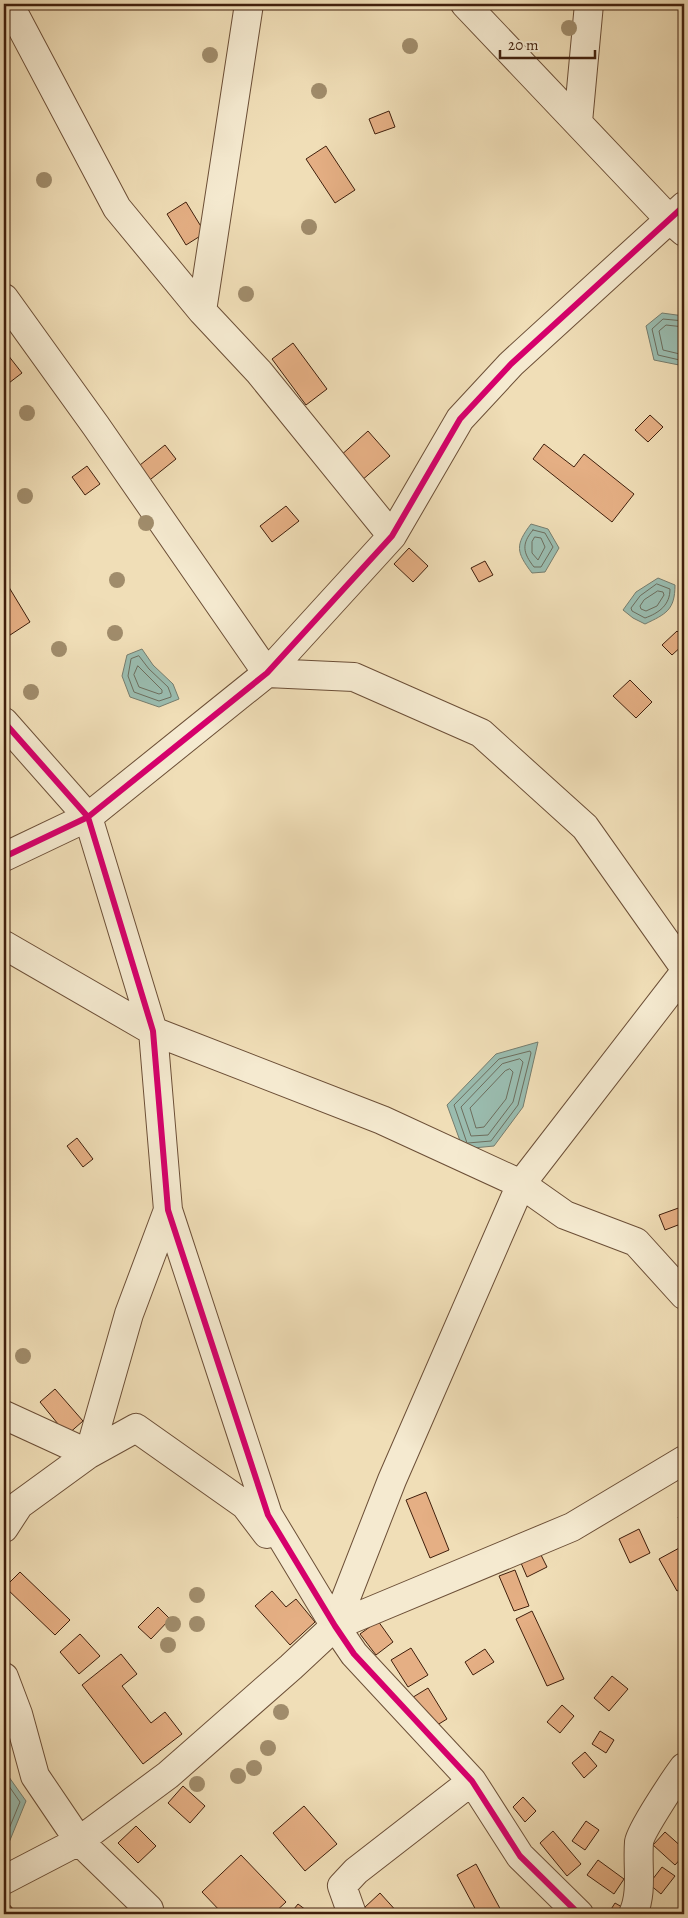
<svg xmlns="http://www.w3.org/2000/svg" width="688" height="1918" font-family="Alegreya,serif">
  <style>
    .water { fill: #9abcaf; stroke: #767d6e }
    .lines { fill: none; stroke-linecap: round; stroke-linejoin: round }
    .shore { stroke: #6d6e5e; stroke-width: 1 }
    .building { fill: #e5af84; stroke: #401f0c }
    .minor-casing { stroke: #6c4f37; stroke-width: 30 }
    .minor { stroke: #f5ead0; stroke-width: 28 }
    .cycleway-casing { stroke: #f5ead0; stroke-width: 9 }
    .cycleway { stroke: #d6006c; stroke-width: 6 }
    .tree { fill: #a08c6b }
  </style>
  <rect width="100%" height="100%" fill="#f0deb7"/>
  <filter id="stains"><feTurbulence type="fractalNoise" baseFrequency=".004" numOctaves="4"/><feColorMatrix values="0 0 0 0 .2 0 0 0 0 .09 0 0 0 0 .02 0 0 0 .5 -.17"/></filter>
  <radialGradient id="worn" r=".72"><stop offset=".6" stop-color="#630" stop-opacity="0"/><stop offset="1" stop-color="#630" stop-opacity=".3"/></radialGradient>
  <!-- water -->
  <path class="water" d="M662 313 684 316V366L654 360 646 326Z
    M531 524 548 529 559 548 545 572 532 573C516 552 515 545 531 524Z
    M658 578 675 585C675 610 666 614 645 624L633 618 623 610 636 592Z
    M142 649 153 665 173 684 179 699 159 707 130 697 122 676 127 655Z
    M538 1042 523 1107 494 1146 463 1149 447 1105 496 1054Z
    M4 1770 26 1801 8 1845 4 1847Z"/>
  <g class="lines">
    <!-- shore -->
    <path class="shore" d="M684 321 663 319 652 329 658 355 684 361
      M684 327 666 325 659 331 663 350 684 355
      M533 530 545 533 553 547 541 567H534C523 553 521 544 533 530Z
      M535 537 541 538 545 547 538 560 532 553V542Z
      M657 584 670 589C670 605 659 613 645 618L632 611 631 608 640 596Z
      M658 591 663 592 664 595 657 606 646 611 641 609 640 606 644 600Z
      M139 656 149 669 168 687 171 695V697L159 701 134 692 128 676 131 659Z
      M138 666 162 690V693L159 694 139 687 134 675Z
      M520 1059 523 1062 513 1102 488 1135 471 1136 461 1107 502 1064Z
      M510 1069 513 1072 506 1099 484 1127 476 1128 470 1108 505 1071Z
      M467 1143 454 1105 499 1059 530 1051 531 1053 518 1105 491 1141 468 1143
      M4 1779 20 1802 4 1841"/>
  </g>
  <!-- building -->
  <path class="building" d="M389 111 395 127 375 134 369 119Z
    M326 146 355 190 335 203 306 159Z
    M186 202 205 233 186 245 167 214Z
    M293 343 327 389 306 405 272 359Z
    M4 350 22 373 5 386 4 385Z
    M650 415 663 427 648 442 635 430Z
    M368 431 390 456 361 481 339 457Z
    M544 444 574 467 584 454 634 494 612 522 533 459Z
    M165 445 176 459 146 483 135 469Z
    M87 466 100 484 85 495 72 477Z
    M286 506 299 521 272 542 260 526Z
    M409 548 428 566 413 582 394 564Z
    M485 561 493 575 479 582 471 568Z
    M4 579 30 622 4 639Z
    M677 631 684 638V644L672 655 662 645Z
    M630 680 652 702 636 718 613 696Z
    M77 1138 93 1159 83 1167 67 1146Z
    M684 1206V1241L678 1225 665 1230 659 1215Z
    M55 1389 83 1421 67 1435 40 1402Z
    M426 1492 449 1550 430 1558 406 1500Z
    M684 1513V1528L678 1517Z
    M639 1529 650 1553 630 1563 619 1539Z
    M681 1547 684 1554V1587L677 1591 659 1559Z
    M540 1553 547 1567 527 1577 521 1563Z
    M515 1570 529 1606 514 1611 499 1576Z
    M20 1572 70 1620 55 1635 5 1587Z
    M272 1591 286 1607 296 1599 315 1622 290 1645 255 1606Z
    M158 1607 170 1619 151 1639 138 1627Z
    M532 1611 564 1679 547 1686 516 1619Z
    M378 1621 393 1642 376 1655 360 1634Z
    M80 1634 100 1656 79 1674 60 1652Z
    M411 1648 428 1675 408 1687 391 1660Z
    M485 1649 494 1662 473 1675 465 1662Z
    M121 1654 137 1674 122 1686 151 1723 165 1712 182 1734 143 1764 82 1685Z
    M612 1676 628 1689 609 1711 594 1698Z
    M428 1688 447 1719 429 1730 410 1699Z
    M562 1705 574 1716 560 1733 547 1722Z
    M600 1731 614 1740 606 1753 592 1744Z
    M585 1752 597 1766 584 1778 572 1763Z
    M183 1786 205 1806 190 1823 168 1803Z
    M523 1797 536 1811 525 1822 513 1807Z
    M304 1806 337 1844 305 1871 273 1833Z
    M586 1821 599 1830 585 1850 572 1841Z
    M136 1826 156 1846 138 1863 118 1843Z
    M553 1831 581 1864 567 1876 540 1843Z
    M665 1832 684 1849V1855L675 1865 653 1845Z
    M241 1855 286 1902 273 1914H223L202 1892Z
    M598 1860 624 1879 614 1894 587 1875Z
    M476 1864 503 1914H478L457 1875Z
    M662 1867 675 1876 661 1894 649 1884Z
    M380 1893 399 1914H370L364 1908Z
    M4 1899 15 1911 12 1914H4Z
    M615 1903 629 1911 627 1914H608Z
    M298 1904 310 1913 309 1914H290Z"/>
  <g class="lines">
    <defs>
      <path id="minor" d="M9 4 117 208 202 311
        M249 4 202 311 259 372 392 536
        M465 4 669 219 684 232
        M578 122 589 4
        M4 298 96 426 267 673
        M267 673 354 677 481 733 585 827 684 967
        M4 722 88 817 153 1031 168 1210 268 1515 335 1626 354 1654 472 1781 520 1856 579 1914
        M4 857 88 817 267 673 392 536 460 419 511 364 684 206
        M4 945 153 1031 382 1120 521 1184 565 1215 636 1242 684 1295
        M4 1415 89 1454 136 1428 245 1505 267 1534
        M4 1528 19 1505 89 1454 129 1314 168 1210
        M335 1626 392 1480 521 1184 684 973
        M4 1677 18 1714 35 1776 79 1841 149 1909 150 1914
        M4 1880 79 1841 168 1775 291 1667 335 1626 572 1527 684 1460
        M352 1914 342 1886 356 1871 472 1781
        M633 1914C643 1892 637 1867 639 1842 641 1830 675 1779 684 1767"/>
    </defs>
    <!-- minor casing -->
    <use href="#minor" class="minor-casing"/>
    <!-- minor -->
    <use href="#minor" class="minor"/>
    <defs>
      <path id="cycleway" d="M4 722 88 817 153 1031 168 1210 268 1515 335 1626 354 1654 472 1781 520 1856 579 1914
        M4 857 88 817 267 673 392 536 460 419 511 364 684 206"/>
    </defs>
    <!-- cycleway casing -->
    <use href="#cycleway" class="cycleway-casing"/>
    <!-- cycleway -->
    <use href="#cycleway" class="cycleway"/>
  </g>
  <!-- trees -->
  <g class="tree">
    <circle cx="569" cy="28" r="8"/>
    <circle cx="410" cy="46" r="8"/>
    <circle cx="210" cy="55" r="8"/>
    <circle cx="319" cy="91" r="8"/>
    <circle cx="44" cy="180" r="8"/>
    <circle cx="309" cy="227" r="8"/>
    <circle cx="246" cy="294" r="8"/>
    <circle cx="27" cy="413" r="8"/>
    <circle cx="25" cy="496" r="8"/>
    <circle cx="146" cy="523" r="8"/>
    <circle cx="117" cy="580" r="8"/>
    <circle cx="115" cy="633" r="8"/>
    <circle cx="59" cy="649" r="8"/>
    <circle cx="31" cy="692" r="8"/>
    <circle cx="23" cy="1356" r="8"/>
    <circle cx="197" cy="1595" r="8"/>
    <circle cx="173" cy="1624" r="8"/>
    <circle cx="197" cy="1624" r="8"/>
    <circle cx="168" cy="1645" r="8"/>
    <circle cx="281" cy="1712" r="8"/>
    <circle cx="268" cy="1748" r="8"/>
    <circle cx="254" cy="1768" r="8"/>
    <circle cx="238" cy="1776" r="8"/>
    <circle cx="197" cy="1784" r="8"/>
  </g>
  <!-- margin -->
  <rect width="688" height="1918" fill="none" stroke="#f0deb7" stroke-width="20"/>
  <rect x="5" y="5" width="678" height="1908" fill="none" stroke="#401f0c" stroke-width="2.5"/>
  <rect x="10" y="10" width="668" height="1898" fill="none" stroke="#401f0c"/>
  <!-- scale -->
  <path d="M500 50v8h95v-8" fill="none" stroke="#401f0c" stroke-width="2.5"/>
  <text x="508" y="50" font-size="15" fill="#401f0c" stroke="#f5ead0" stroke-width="4" paint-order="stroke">20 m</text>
  <rect width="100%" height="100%" filter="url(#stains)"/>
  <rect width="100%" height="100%" fill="url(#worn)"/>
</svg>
